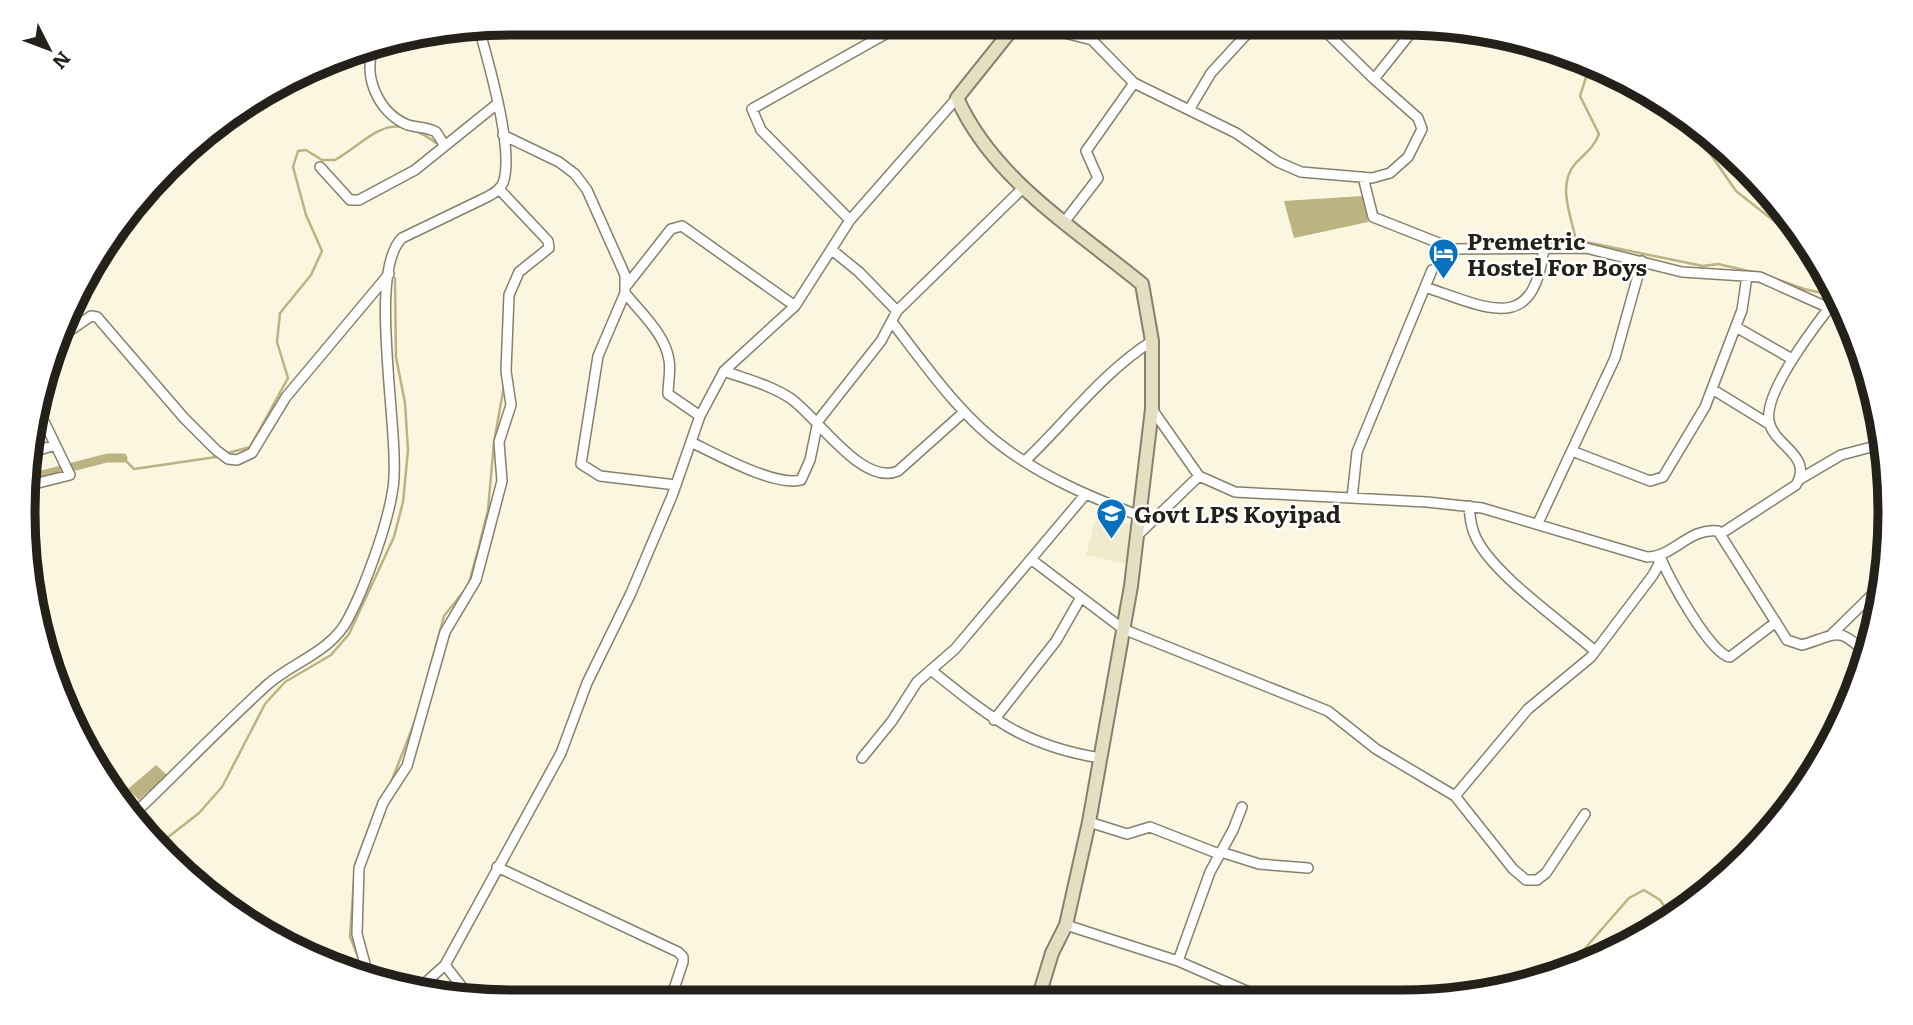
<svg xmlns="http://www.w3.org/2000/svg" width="1913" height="1025" font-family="Literata,serif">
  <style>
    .built { fill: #f1ebce }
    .water { fill: #bcb382 }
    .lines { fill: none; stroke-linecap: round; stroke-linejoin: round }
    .stream { stroke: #bcb382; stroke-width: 2.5 }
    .canal { stroke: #bcb382; stroke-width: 9 }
    .street-casing { stroke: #85816e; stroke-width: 12 }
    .secondary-casing { stroke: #85816e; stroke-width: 16 }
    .street { stroke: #fff; stroke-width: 9 }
    .secondary { stroke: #e5dfc2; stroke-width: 12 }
    .labels { text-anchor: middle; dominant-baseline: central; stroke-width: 5; stroke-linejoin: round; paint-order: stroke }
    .poi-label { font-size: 23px; font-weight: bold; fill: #232119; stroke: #fff; text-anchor: start }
    .rim { fill: none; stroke: #232119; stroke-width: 9 }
  </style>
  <rect width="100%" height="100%" fill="#faf6df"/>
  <!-- built -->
  <path class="built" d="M1097 513 1136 526 1125 564 1086 555Z"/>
  <!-- water -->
  <path class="water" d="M1363 196 1368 222 1294 238 1284 201Z
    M156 765 167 775 139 800 128 789Z"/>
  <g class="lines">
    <!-- stream -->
    <path class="stream" d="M1590 65 1580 96 1599 134C1594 148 1584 154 1575 164 1557 185 1571 216 1576 240L1703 266 1718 264 1757 273
      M1684 116 1736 191 1812 251
      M1763 274 1804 289 1840 297
      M228 453 250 447 288 378 277 342 280 313 311 275 322 251 306 215 293 167 298 151 306 150 322 160H335C375 136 388 108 436 143
      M123 458 134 469 216 457
      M426 683 444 616 468 586 478 550 488 510 494 442 504 386
      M390 785 417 716
      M183 867 167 838 199 813 222 787 265 704 285 682 331 655 349 634 394 537 403 502 408 450 405 403 396 357 395 278
      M361 964 350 937 355 865 376 809
      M1524 971 1567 969 1629 898 1644 890 1660 900 1673 919"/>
    <!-- canal -->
    <path class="canal" d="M30 478 107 458H123"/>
    <defs>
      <path id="street" d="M1026 23 1092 40 1134 83 1236 133 1278 162 1301 172 1372 178 1390 173 1408 157 1422 129 1418 118 1374 79 1418 24
        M1318 24 1374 79
        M375 45C361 74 378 113 408 125 418 128 427 127 436 132L445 146
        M1189 110 1211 73 1256 24
        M503 135 559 162 575 174 587 190 625 275V293L598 356 581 464 600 476 676 485
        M320 167 350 200H359L415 170 497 104
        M1363 177 1373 217 1454 249 1586 248 1682 272 1760 277 1829 308 1843 304
        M850 220 761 130 752 109 905 23
        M1065 221 1098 178 1086 151 1134 83
        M832 250 859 272 897 311
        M627 285 671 229 682 226 795 306
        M1425 287C1488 308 1534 336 1544 247
        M625 293C641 313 665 334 669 360 671 371 668 383 668 394L700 416
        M892 322C926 366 960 416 1006 449 1047 479 1093 498 1140 516
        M1736 327 1792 359
        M62 336 91 316 97 317 184 418 216 450 228 459 237 460 252 453 286 397 389 274
        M724 371C746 379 770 385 790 398 816 415 862 487 898 471L964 412
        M1712 389 1769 424
        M1152 409 1199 476 1235 492 1427 502 1482 508 1647 557C1674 557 1689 527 1718 531L1787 640 1802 645C1837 635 1838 624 1868 656
        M691 442C716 454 775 487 801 480L810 460 818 421 881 341 897 311 1023 188
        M1572 451 1650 481 1663 477 1705 407 1742 310 1747 276
        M33 452 55 445
        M1025 461C1068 420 1102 373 1152 341
        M1800 479 1841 455 1883 444
        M30 485 70 475 37 407
        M1352 498 1357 452 1432 270
        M1469 506C1470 518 1471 528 1476 538 1494 575 1562 622 1595 651
        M1538 523 1615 358 1642 261
        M1722 533 1796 485C1814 455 1773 446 1769 421 1764 393 1812 330 1829 308
        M1137 536 1199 476
        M1660 556C1667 576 1711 655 1730 657L1776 622
        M1032 560 1123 629 1328 711 1376 749 1455 796 1513 869 1526 880H1537L1546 873 1585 814
        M1832 634 1884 583
        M931 670C991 718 1022 745 1100 758
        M994 720 1056 641 1080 599
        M862 758 892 721 917 682 955 649 1085 495
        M1455 796 1528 709 1591 657 1653 575 1659 564 1658 556
        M131 814 147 829 157 846
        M134 814C178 772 221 727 267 685 293 662 331 652 348 619 365 587 388 524 393 488 401 434 366 273 402 238L487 197C494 193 500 190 503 183 515 151 488 62 479 28
        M1089 822 1127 834 1150 827 1219 854
        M1221 852 1259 864 1308 868
        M497 867 678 952 683 957V962L670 1001
        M1066 925 1178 961 1265 999
        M1178 961 1210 872 1233 830 1242 807
        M445 965 472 1000
        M369 979 357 934 359 868 383 803 407 766 445 632 476 580 502 481 499 442 511 405 506 371 509 295 519 272 549 248 548 241 499 189
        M416 991 445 965 561 753 587 683 631 593 672 496 700 416 724 371 795 306 850 220 957 98"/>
      <path id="secondary" d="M1017 23 957 98C993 179 1075 229 1142 284L1152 341V409L1131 586 1089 822 1066 925 1052 953 1038 999"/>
    </defs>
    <!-- street casing -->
    <use href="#street" class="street-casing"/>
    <!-- secondary casing -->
    <use href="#secondary" class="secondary-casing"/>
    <!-- street -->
    <use href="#street" class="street"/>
    <!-- secondary -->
    <use href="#secondary" class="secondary"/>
  </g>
  <!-- icons -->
  <defs>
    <symbol id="hotel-pin" viewBox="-11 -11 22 30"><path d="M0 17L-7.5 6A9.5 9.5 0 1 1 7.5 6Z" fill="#0971bd" stroke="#fff"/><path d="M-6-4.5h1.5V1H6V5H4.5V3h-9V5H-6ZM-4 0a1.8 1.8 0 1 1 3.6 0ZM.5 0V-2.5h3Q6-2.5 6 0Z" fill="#fff"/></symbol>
    <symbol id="school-pin" viewBox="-11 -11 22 30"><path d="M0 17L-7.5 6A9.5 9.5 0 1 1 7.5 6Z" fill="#0971bd" stroke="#fff"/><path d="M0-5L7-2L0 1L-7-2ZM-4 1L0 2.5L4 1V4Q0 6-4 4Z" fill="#fff"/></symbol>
  </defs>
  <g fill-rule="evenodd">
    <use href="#hotel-pin" x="1426" y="236" width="35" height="47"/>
    <use href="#school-pin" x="1094" y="496" width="35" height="47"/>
  </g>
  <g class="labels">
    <!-- poi labels -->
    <g class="poi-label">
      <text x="1467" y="240">Premetric<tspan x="1467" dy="26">Hostel For Boys</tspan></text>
      <text x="1134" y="513">Govt LPS Koyipad</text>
    </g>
  </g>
  <!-- crop -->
  <path d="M0 0H1913V1025H0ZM512 35H1401A477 477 0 0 1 1878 512V513A477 477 0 0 1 1401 990H512A477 477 0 0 1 35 513V512A477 477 0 0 1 512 35Z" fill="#fff" fill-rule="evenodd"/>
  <path class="rim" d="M512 35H1401A477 477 0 0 1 1878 512V513A477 477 0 0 1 1401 990H512A477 477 0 0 1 35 513V512A477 477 0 0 1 512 35Z"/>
  <!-- north arrow -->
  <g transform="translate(49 49) rotate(132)" stroke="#ffffff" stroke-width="5" paint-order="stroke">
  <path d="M0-5L12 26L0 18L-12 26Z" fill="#232119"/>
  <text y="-10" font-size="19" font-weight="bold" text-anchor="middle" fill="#232119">N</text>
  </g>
</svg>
